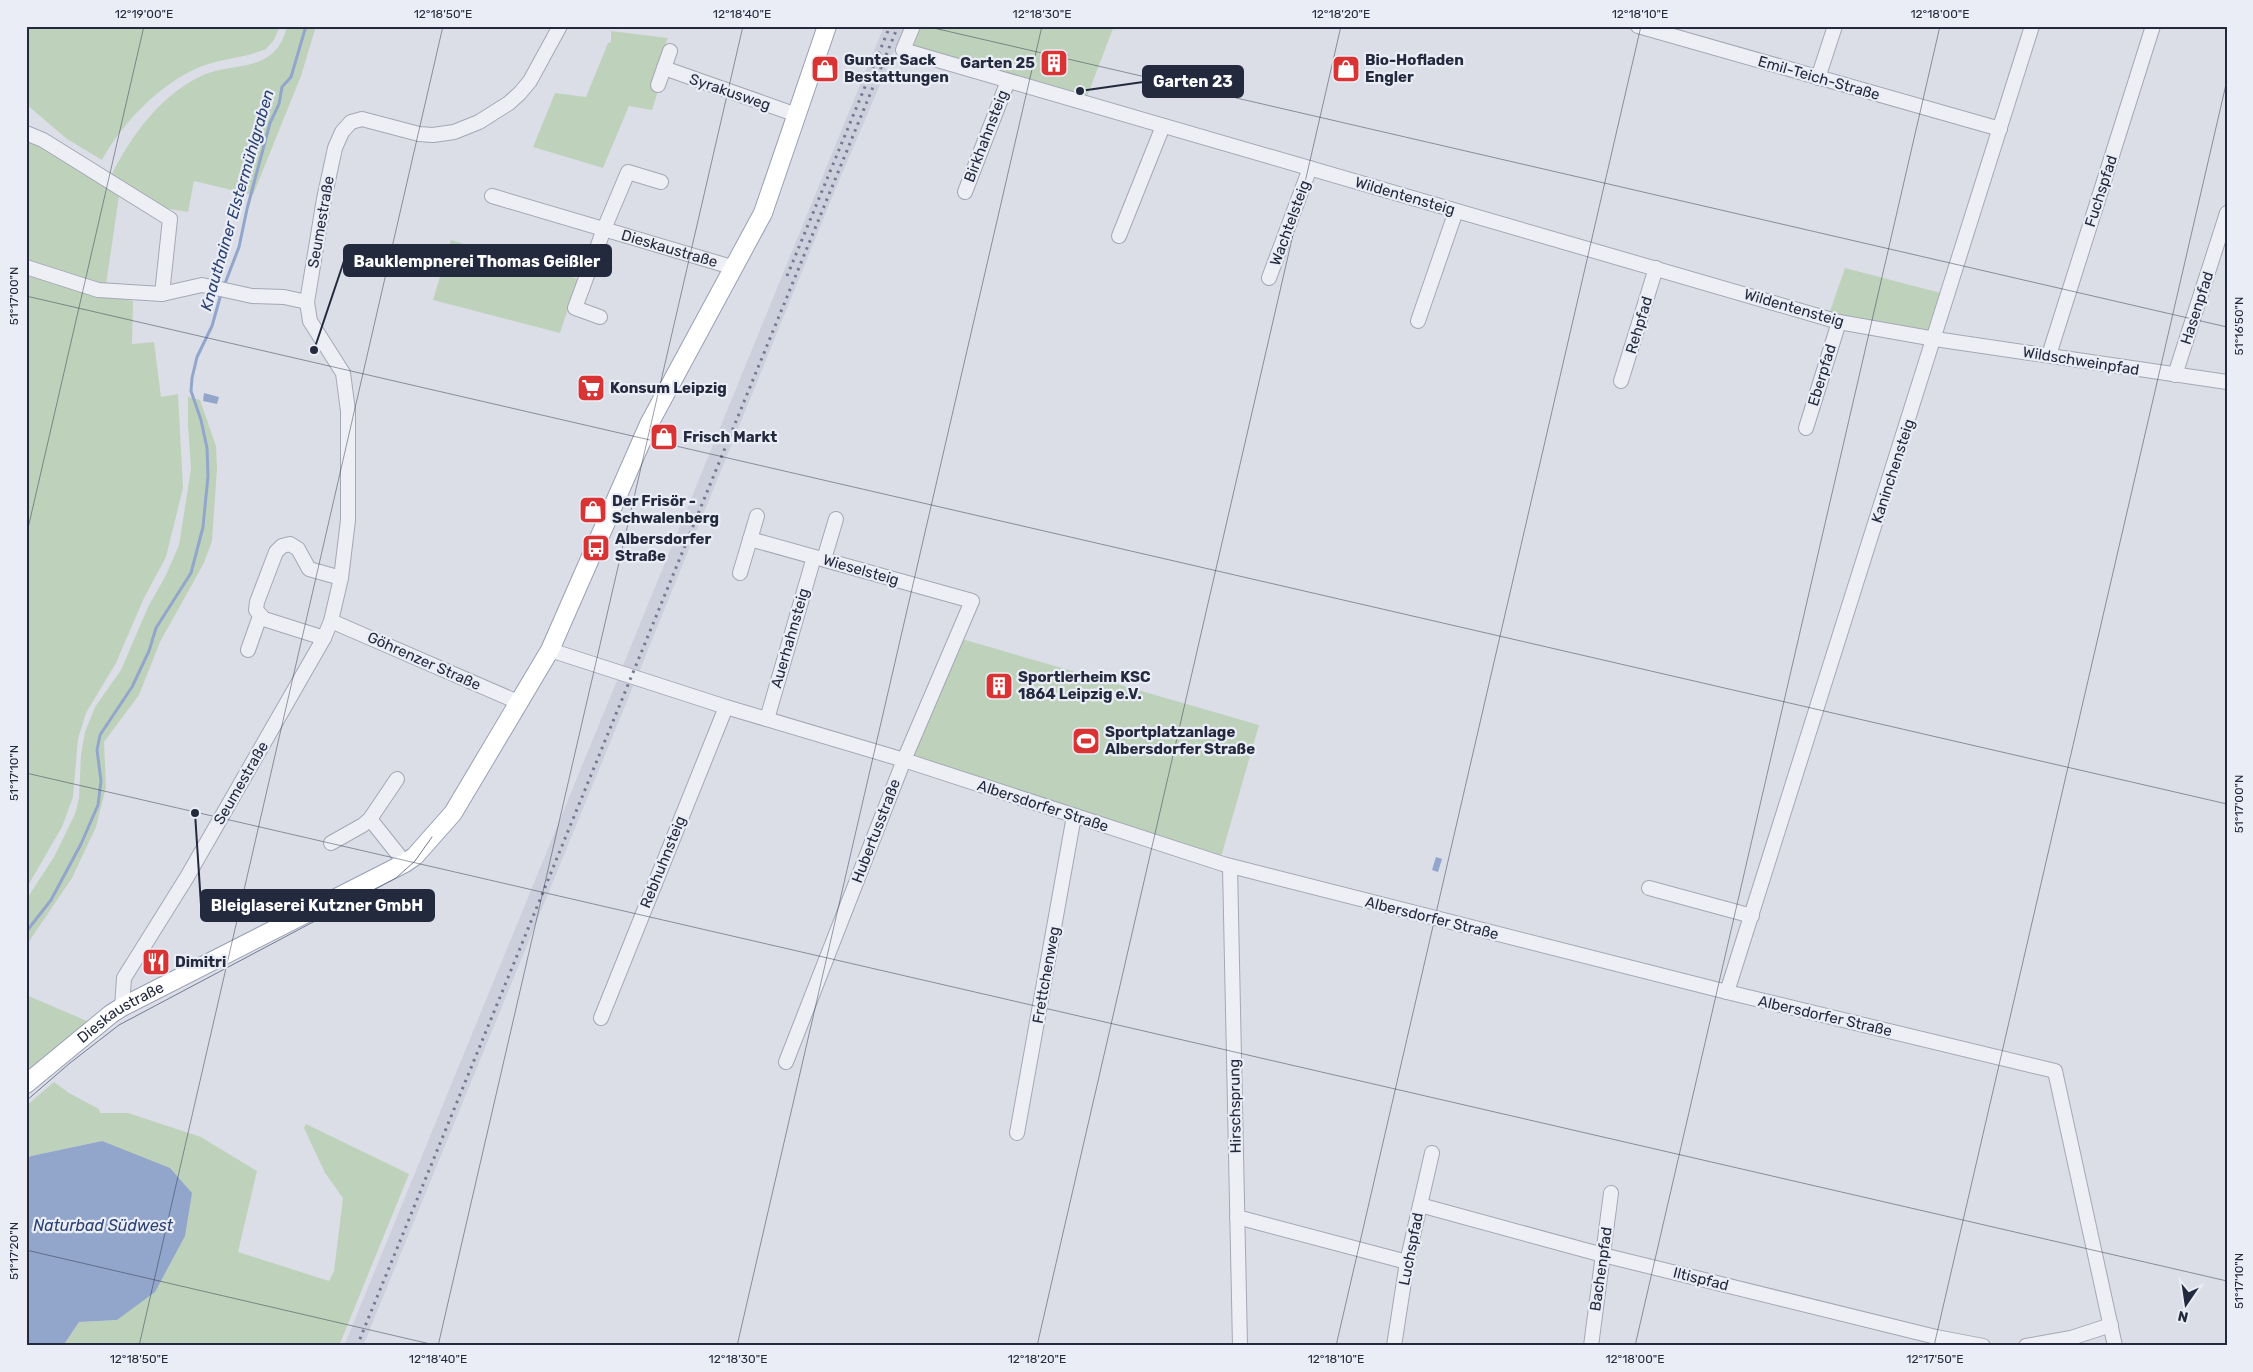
<svg xmlns="http://www.w3.org/2000/svg" width="2253" height="1372" font-family="Rubik,sans-serif">
  <style>
    .built { fill: #cdd0dc }
    .green { fill: #bed2bb }
    .water { fill: #92a6cb }
    .lines { fill: none; stroke-linecap: round; stroke-linejoin: round }
    .stream { stroke: #92a6cb; stroke-width: 3 }
    .minor-casing { stroke: #a4a8b4; stroke-width: 16 }
    .major-casing { stroke: #99a0b4; stroke-width: 20 }
    .minor { stroke: #eeeff5; stroke-width: 14 }
    .major { stroke: #fff; stroke-width: 18 }
    .tram { stroke: #737a92; stroke-width: 1 }
    .rail { stroke: #737a92; stroke-width: 3; stroke-dasharray: 2.5 5; stroke-linecap: butt }
    .ticks { fill: none; stroke: #242a3e; stroke-width: 1; stroke-opacity: 0.45 }
    .labels { text-anchor: middle; dominant-baseline: central; stroke-width: 4.5; stroke-linejoin: round; paint-order: stroke }
    .poi-label { font-size: 15px; font-weight: bold; fill: #242a3e; stroke: #eaedf5; text-anchor: start }
    .street-label { font-size: 15px; fill: #242a3e; stroke: #eaedf5 }
    .water-label { font-size: 16px; font-style: italic; fill: #2b4275; stroke: #eaedf5 }
    .leader { fill: none; stroke: #242a3e; stroke-width: 2 }
    .callout-dot { fill: #242a3e; stroke: #eaedf5; stroke-width: 2 }
    .callout { fill: #242a3e; stroke: #242a3e; stroke-width: 2 }
    .callout-label { font-size: 16px; text-anchor: middle; font-weight: bold; fill: #fff }
    .neatline { fill: none; stroke: #242a3e; stroke-width: 2 }
    .ticks-label { font-size: 12px; text-anchor: middle; fill: #242a3e }
  </style>
  <rect width="100%" height="100%" fill="#dbdee7"/>
  <!-- built -->
  <path class="built" d="M884 26H905L836 188 639 672 622 668Z
    M618 678 634 684 363 1346H344Z"/>
  <!-- green -->
  <path class="green" d="M26 26H280L274 40 266 49C243 59 216 58 193 70 155 89 122 124 102 160L67 139 26 104Z
    M287 26H316L301 76 253 195 194 181 188 212 154 206 110 178C130 138 156 100 197 78 232 59 275 77 287 26Z
    M917 26H1114L1086 99 908 48Z
    M611 31 668 38 651 83 659 88 652 110 629 106 603 168 533 147 555 93 586 97 608 43 611 42Z
    M26 138 40 144 119 196 106 285 26 260Z
    M451 240 578 279 560 333 433 300Z
    M1845 268 1941 293 1932 332 1829 314Z
    M26 272 91 294 133 301 132 344 154 342 161 397 178 394 183 488 166 557 144 598 116 663 86 713 78 739 73 797 62 827 26 889Z
    M188 397 200 400 216 446 217 469 212 541 204 563 160 642 139 695 104 742 106 787 96 827 72 878 26 946V900L54 857 75 814 79 798 81 755 85 732 95 707 121 670 148 607 166 575 179 545 191 469 188 426Z
    M962 639 1259 725 1221 857 911 757Z
    M26 995 87 1021 26 1074Z
    M54 1082 69 1093 99 1109 100 1113H128L201 1137 257 1171 238 1252 329 1281 334 1271 343 1198 325 1173 304 1128 306 1124 409 1174 339 1346H63L79 1322 117 1320 102 1141 31 1156 26 1159V1106Z"/>
  <!-- water -->
  <path class="water" d="M204 393 219 397 217 404 203 401Z
    M1436 857 1442 859 1438 872 1432 870Z
    M102 1141 170 1168 192 1193 185 1236 155 1292 117 1320 79 1322 63 1346H26V1159L31 1156Z"/>
  <g class="lines">
    <!-- stream -->
    <path class="stream" d="M1078 27H1079
      M1066 55H1067
      M224 286 239 247 247 209 270 123 279 104 282 87 291 77 306 26
      M26 932 51 900 81 844 98 805 101 781 97 750 100 735 132 687 149 651 156 628 191 573 203 527 208 476 207 448 201 420 191 391 192 378 197 357 212 326 221 294"/>
    <defs>
      <g id="minor">
        <path d="M913 26 903 50 1839 322 1935 339 2227 382"/>
        <path d="M1638 26 2000 129"/>
        <path d="M670 51 664 68 797 115"/>
        <path d="M1818 78 1835 26"/>
        <path d="M658 85 664 68"/>
        <path d="M26 133 43 140 170 219 162 294"/>
        <path d="M965 192 1008 81"/>
        <path id="s1" d="M492 196 735 268"/>
        <path d="M1119 236 1163 126"/>
        <path d="M26 267 98 290 162 294 202 285 252 296 284 297 307 302"/>
        <path d="M1269 278 1310 168"/>
        <path d="M600 317 575 308 604 229 628 172 661 182"/>
        <path d="M1418 321 1456 211"/>
        <path d="M2049 355 2153 26"/>
        <path d="M2175 375 2227 213"/>
        <path d="M1621 381 1656 268"/>
        <path d="M1806 428 1839 322"/>
        <path d="M750 539 972 601 904 760 786 1062"/>
        <path d="M824 559 836 519"/>
        <path d="M740 573 757 516"/>
        <path d="M331 621 518 702"/>
        <path d="M324 638 264 619 256 610 257 602 276 552 282 546 290 544 298 549 309 569 341 578"/>
        <path d="M248 650 260 616"/>
        <path d="M550 650 726 707 904 760 1223 864 1727 992 2055 1071 2115 1346"/>
        <path d="M767 719 814 557"/>
        <path d="M370 819 405 863"/>
        <path d="M331 843 363 825 370 819 397 779"/>
        <path d="M1230 866 1240 1346"/>
        <path d="M1649 888 1752 916"/>
        <path d="M1727 992 2032 26"/>
        <path d="M122 1007 124 978 187 877 324 638 331 621 341 578 348 520V411L343 373 310 321 307 302 324 199 335 148 342 132 351 122 362 119 419 134 433 135 454 132 479 122 509 103 520 93 530 81 560 26"/>
        <path d="M601 1018 726 707"/>
        <path d="M1017 1133 1074 816"/>
        <path d="M1420 1205 1603 1255 1936 1337 1983 1346"/>
        <path d="M1237 1217 1407 1262"/>
        <path d="M1394 1346 1407 1262 1432 1153"/>
        <path d="M1591 1346 1611 1193"/>
        <path d="M2026 1346 2071 1338 2111 1325"/>
      </g>
      <g id="major">
        <path id="s2" d="M26 1084 111 1014 122 1007 405 863 415 856 453 813 550 650 649 424 763 213 827 26"/>
      </g>
    </defs>
    <!-- minor casing -->
    <use href="#minor" class="minor-casing"/>
    <!-- major casing -->
    <use href="#major" class="major-casing"/>
    <!-- minor -->
    <use href="#minor" class="minor"/>
    <!-- major -->
    <use href="#major" class="major"/>
    <!-- tram -->
    <path class="tram" d="M26 1101 70 1063 119 1025 396 878 415 861 432 837"/>
    <!-- rail -->
    <path class="rail" d="M787 276 890 26
      M357 1346 898 26"/>
  </g>
  <!-- ticks -->
  <path class="ticks" d="M925 26 2227 327M26 296 2227 804M26 537 144 26M26 773 2227 1281M26 1250 439 1346M139 1346 443 26M438 1346 743 26M737 1346 1042 26M1037 1346 1341 26M1336 1346 1641 26M1635 1346 1940 26M1934 1346 2227 80"/>
  <!-- icons -->
  <defs>
    <symbol id="building-square" viewBox="-11 -11 22 22"><rect x="-9" y="-9" width="18" height="18" rx="4" fill="#d93334" stroke="#eaedf5"/><path d="M-4-6H4V6H1V3H-1V6H-4ZM-2.5-4.3h1.7v1.8h-1.7ZM.8-4.3h1.7v1.8H.8ZM-2.5-1h1.7V.8h-1.7ZM.8-1h1.7V.8H.8Z" fill="#fff"/></symbol>
    <symbol id="shop-square" viewBox="-11 -11 22 22"><rect x="-9" y="-9" width="18" height="18" rx="4" fill="#d93334" stroke="#eaedf5"/><path d="M-5-2.5h2.3a2.7 3.5 0 0 1 5.4 0H5L5.5 6h-11ZM-1.5-2.5h3a1.5 2.3 0 0 0-3 0Z" fill="#fff"/></symbol>
    <symbol id="supermarket-square" viewBox="-11 -11 22 22"><rect x="-9" y="-9" width="18" height="18" rx="4" fill="#d93334" stroke="#eaedf5"/><path d="M-6-5.5h2.5l.6 2H6L4.5 2H-2.5L-4.4-4H-6ZM-1.5 3.2a1.3 1.3 0 1 0 .1 0ZM3 3.2a1.3 1.3 0 1 0 .1 0Z" fill="#fff"/></symbol>
    <symbol id="bus-square" viewBox="-11 -11 22 22"><rect x="-9" y="-9" width="18" height="18" rx="4" fill="#d93334" stroke="#eaedf5"/><path d="M-5-6H5V4H4V6H2V4H-2V6H-4V4H-5ZM-3.5-4V0h7V-4ZM-3.5 1.2v1.5H-2V1.2ZM2 1.2v1.5H3.5V1.2Z" fill="#fff"/></symbol>
    <symbol id="stadium-square" viewBox="-11 -11 22 22"><rect x="-9" y="-9" width="18" height="18" rx="4" fill="#d93334" stroke="#eaedf5"/><path d="M0-5a6.5 5 0 1 0 0 10a6.5 5 0 1 0 0-10ZM-3.5-1.8h7v3.6h-7Z" fill="#fff"/></symbol>
    <symbol id="restaurant-square" viewBox="-11 -11 22 22"><rect x="-9" y="-9" width="18" height="18" rx="4" fill="#d93334" stroke="#eaedf5"/><path d="M-5-6h1v4h1v-4h1v4h1v-4h1v5L-1.5 .5V6h-2V.5L-5-1ZM5-6V6H3V1.5H1.5Q1.5-4 5-6Z" fill="#fff"/></symbol>
  </defs>
  <g fill-rule="evenodd">
    <use href="#building-square" x="1038" y="47" width="32" height="32"/>
    <use href="#shop-square" x="809" y="53" width="32" height="32"/>
    <use href="#shop-square" x="1330" y="53" width="32" height="32"/>
    <use href="#supermarket-square" x="575" y="372" width="32" height="32"/>
    <use href="#shop-square" x="648" y="421" width="32" height="32"/>
    <use href="#shop-square" x="577" y="494" width="32" height="32"/>
    <use href="#bus-square" x="580" y="532" width="32" height="32"/>
    <use href="#building-square" x="983" y="670" width="32" height="32"/>
    <use href="#stadium-square" x="1070" y="725" width="32" height="32"/>
    <use href="#restaurant-square" x="140" y="946" width="32" height="32"/>
  </g>
  <g class="labels">
    <!-- poi labels -->
    <g class="poi-label">
      <text x="844" y="60">Gunter Sack<tspan x="844" dy="17">Bestattungen</tspan></text>
      <text x="1365" y="60">Bio-Hofladen<tspan x="1365" dy="17">Engler</tspan></text>
      <text x="1035" y="63" text-anchor="end">Garten 25</text>
      <text x="610" y="388">Konsum Leipzig</text>
      <text x="683" y="437">Frisch Markt</text>
      <text x="612" y="501">Der Frisör -<tspan x="612" dy="17">Schwalenberg</tspan></text>
      <text x="615" y="539">Albersdorfer<tspan x="615" dy="17">Straße</tspan></text>
      <text x="1018" y="677">Sportlerheim KSC<tspan x="1018" dy="17">1864 Leipzig e.V.</tspan></text>
      <text x="1105" y="732">Sportplatzanlage<tspan x="1105" dy="17">Albersdorfer Straße</tspan></text>
      <text x="175" y="962">Dimitri</text>
    </g>
    <!-- street labels -->
    <g class="street-label">
      <text transform="translate(1819 78) rotate(16)">Emil-Teich-Straße</text>
      <text transform="translate(730 92) rotate(19)">Syrakusweg</text>
      <text transform="translate(986 136) rotate(-69)">Birkhahnsteig</text>
      <text transform="translate(2101 191) rotate(-72)">Fuchspfad</text>
      <text transform="translate(1405 196) rotate(16)">Wildentensteig</text>
      <text transform="translate(321 222) rotate(-80)">Seumestraße</text>
      <text transform="translate(1290 223) rotate(-70)">Wachtelsteig</text>
      <text stroke="none"><textPath href="#s1" startOffset="185">Dieskaustraße</textPath></text>
      <text transform="translate(1794 308) rotate(16)">Wildentensteig</text>
      <text transform="translate(2197 308) rotate(-72)">Hasenpfad</text>
      <text transform="translate(1639 325) rotate(-73)">Rehpfad</text>
      <text transform="translate(2081 361) rotate(9)">Wildschweinpfad</text>
      <text transform="translate(1822 375) rotate(-73)">Eberpfad</text>
      <text transform="translate(1893 471) rotate(-72)">Kaninchensteig</text>
      <text transform="translate(861 570) rotate(16)">Wieselsteig</text>
      <text transform="translate(790 638) rotate(-74)">Auerhahnsteig</text>
      <text transform="translate(424 661) rotate(24)">Göhrenzer Straße</text>
      <text transform="translate(241 783) rotate(-60)">Seumestraße</text>
      <text transform="translate(1043 806) rotate(18)">Albersdorfer Straße</text>
      <text transform="translate(876 831) rotate(-69)">Hubertusstraße</text>
      <text transform="translate(663 862) rotate(-68)">Rebhuhnsteig</text>
      <text transform="translate(1432 918) rotate(14)">Albersdorfer Straße</text>
      <text transform="translate(1046 975) rotate(-80)">Frettchenweg</text>
      <text stroke="none"><textPath href="#s2" startOffset="119">Dieskaustraße</textPath></text>
      <text transform="translate(1825 1016) rotate(13)">Albersdorfer Straße</text>
      <text transform="translate(1235 1106) rotate(-91)">Hirschsprung</text>
      <text transform="translate(1411 1249) rotate(-79)">Luchspfad</text>
      <text transform="translate(1601 1269) rotate(-82)">Bachenpfad</text>
      <text transform="translate(1701 1279) rotate(14)">Iltispfad</text>
    </g>
    <!-- water labels -->
    <g class="water-label">
      <text transform="translate(237 200) rotate(-74)">Knauthainer Elstermühlgraben</text>
      <text x="103" y="1225">Naturbad Südwest</text>
    </g>
  </g>
  <!-- callouts -->
  <path class="leader" d="M1080 91L1143 82M314 350L344 261M195 813L201 905"/>
  <g class="callout-dot">
    <circle cx="1080" cy="91" r="5"/>
    <circle cx="314" cy="350" r="5"/>
    <circle cx="195" cy="813" r="5"/>
  </g>
  <g class="callout">
    <rect x="1143" y="66" width="100" height="31" rx="5"/>
    <rect x="344" y="245" width="267" height="31" rx="5"/>
    <rect x="201" y="890" width="233" height="31" rx="5"/>
  </g>
  <g class="callout-label">
    <text x="1193" y="87">Garten 23</text>
    <text x="477" y="267">Bauklempnerei Thomas Geißler</text>
    <text x="317" y="911">Bleiglaserei Kutzner GmbH</text>
  </g>
  <!-- border -->
  <rect width="2253" height="1372" fill="none" stroke="#eaedf5" stroke-width="55"/>
  <!-- north arrow -->
  <g transform="translate(2186 1304) rotate(193)" stroke="#eaedf5" stroke-width="4" paint-order="stroke">
  <path d="M0-4L9 19L0 12L-9 19Z" fill="#242a3e"/>
  <text y="-8" font-size="14" font-weight="bold" text-anchor="middle" fill="#242a3e">N</text>
  </g>
  <rect x="28" y="28" width="2198" height="1316" class="neatline"/>
  <g class="ticks-label">
    <text x="144" y="18">12°19'00"E</text>
    <text x="443" y="18">12°18'50"E</text>
    <text x="742" y="18">12°18'40"E</text>
    <text x="1042" y="18">12°18'30"E</text>
    <text x="1341" y="18">12°18'20"E</text>
    <text x="1640" y="18">12°18'10"E</text>
    <text x="1940" y="18">12°18'00"E</text>
    <text transform="translate(14 296) rotate(-90)" y="4">51°17'00"N</text>
    <text transform="translate(2239 326) rotate(-90)" y="4">51°16'50"N</text>
    <text transform="translate(14 773) rotate(-90)" y="4">51°17'10"N</text>
    <text transform="translate(2239 804) rotate(-90)" y="4">51°17'00"N</text>
    <text transform="translate(14 1251) rotate(-90)" y="4">51°17'20"N</text>
    <text transform="translate(2239 1281) rotate(-90)" y="4">51°17'10"N</text>
    <text x="139" y="1363">12°18'50"E</text>
    <text x="438" y="1363">12°18'40"E</text>
    <text x="738" y="1363">12°18'30"E</text>
    <text x="1037" y="1363">12°18'20"E</text>
    <text x="1336" y="1363">12°18'10"E</text>
    <text x="1635" y="1363">12°18'00"E</text>
    <text x="1935" y="1363">12°17'50"E</text>
  </g>
</svg>
